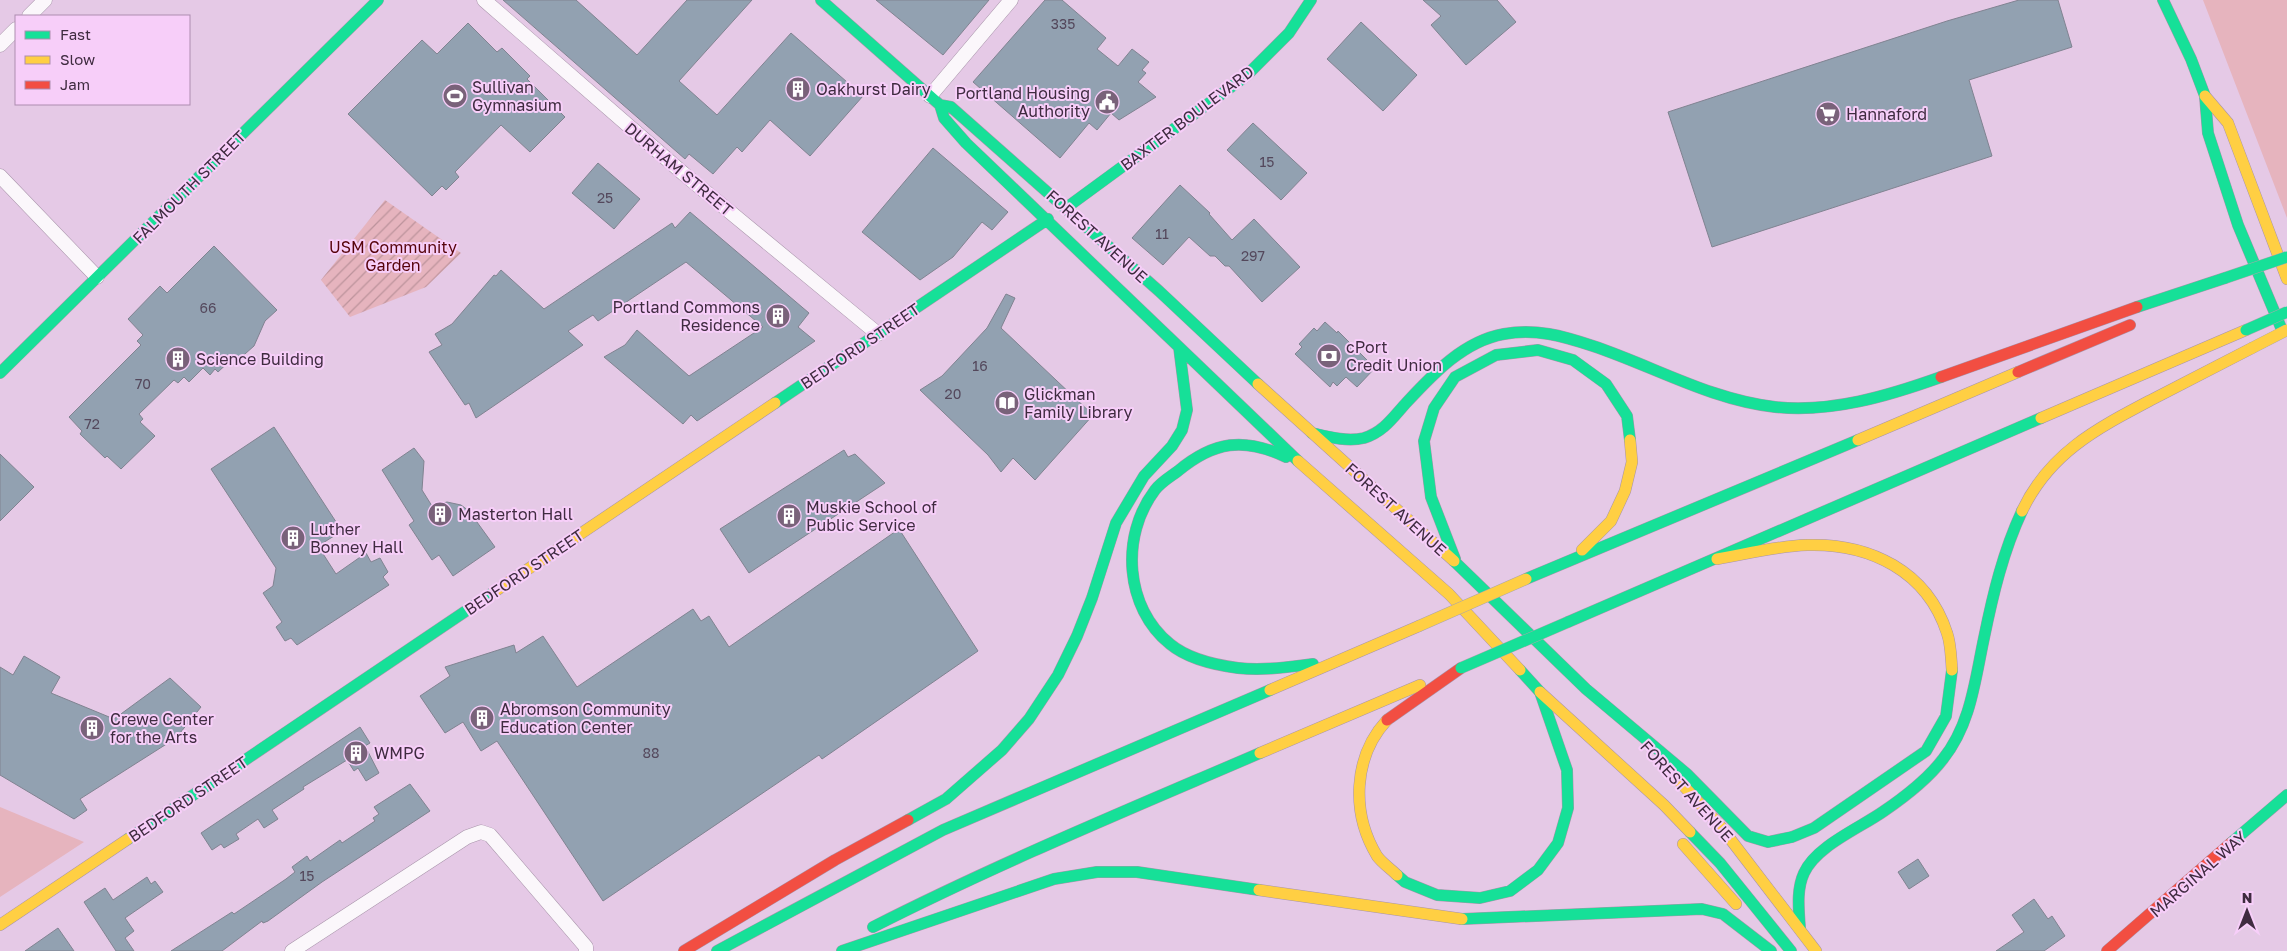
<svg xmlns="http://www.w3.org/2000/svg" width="2287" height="951" font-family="'Golos Text',sans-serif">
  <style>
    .park { fill: #e6b4be }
    .garden { fill: url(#garden-furrows) }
    .building { fill: #92a1b1; stroke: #808391 }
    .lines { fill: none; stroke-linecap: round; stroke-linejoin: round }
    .street-casing { stroke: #a894aa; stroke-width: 15 }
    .fast-casing { stroke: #a894aa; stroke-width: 12 }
    .slow-casing { stroke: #a894aa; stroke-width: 12 }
    .jam-casing { stroke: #a894aa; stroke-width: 12 }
    .street { stroke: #fbf7fb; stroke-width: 14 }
    .fast { stroke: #16e098; stroke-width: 11 }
    .slow { stroke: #ffcf43; stroke-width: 11 }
    .jam { stroke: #f24e42; stroke-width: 11 }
    .fast-bridge-casing { stroke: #aaa5ab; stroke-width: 12; stroke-linecap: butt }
    .slow-bridge-casing { stroke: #aaa5ab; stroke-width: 12; stroke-linecap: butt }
    .fast-bridge { stroke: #16e098; stroke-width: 11 }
    .slow-bridge { stroke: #ffcf43; stroke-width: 11 }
    .labels { text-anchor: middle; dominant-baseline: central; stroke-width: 4; stroke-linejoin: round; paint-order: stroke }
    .number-label { font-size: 14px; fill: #54485c }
    .poi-label { font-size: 16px; fill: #3f2b40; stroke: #f7cef9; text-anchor: start }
    .street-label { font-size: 16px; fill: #3f2b40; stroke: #f7cef9 }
    .park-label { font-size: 16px; fill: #55030a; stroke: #f7cef9 }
  </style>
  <defs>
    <pattern id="garden-furrows" width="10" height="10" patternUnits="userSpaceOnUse" patternTransform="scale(1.25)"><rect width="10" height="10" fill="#e6b4be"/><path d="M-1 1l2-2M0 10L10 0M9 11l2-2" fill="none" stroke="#bc939c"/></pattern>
  </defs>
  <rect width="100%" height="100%" fill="#e5c9e6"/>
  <!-- park -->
  <path class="park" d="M2203 0H2287V218Z
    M0 807 84 842 0 897Z"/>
  <!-- garden -->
  <path class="garden" d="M385 200 461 253 426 287 350 317 321 280Z"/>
  <!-- building -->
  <path class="building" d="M503 0H576L637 55 687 0H752L679 81 717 115 791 33 863 96 810 156 770 120 742 152 737 147 713 174 689 154 685 159Z
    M876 0H989L943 55Z
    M1045 0H1062L1106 38 1097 49 1118 66 1132 49 1149 62 1142 70 1146 73 1138 82 1156 97 1119 120 1111 113 1097 130 1089 123 1060 158 973 82Z
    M1423 0H1497L1516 22 1466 65 1431 25 1441 16Z
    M2019 0H2058L2072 47 1969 80 1992 156 1712 247 1668 112 1947 21Z
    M1361 22 1417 75 1383 111 1327 59Z
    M468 23 497 52 502 48 530 76 527 79 565 117 530 152 501 125 455 172 459 177 446 190 442 186 432 196 348 114 422 40 437 54Z
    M1253 123 1307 173 1281 200 1227 150Z
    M933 148 1008 212 992 230 982 222 953 257 920 280 862 232Z
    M598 163 640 199 614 229 572 193Z
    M1180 185 1210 213 1209 214 1232 240 1254 219 1300 267 1262 302 1229 266H1225L1215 256H1210L1189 237 1163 265 1132 238Z
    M690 212 809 313 798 327 815 341 697 421 691 415 683 424 604 357 625 345 637 330 689 376 763 327 686 262 598 321 593 315 568 331 583 345 476 418 469 403 465 405 429 352 442 345 435 334 452 324 494 275 496 276 501 270 544 309 672 223 675 228Z
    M214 246 277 310 265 321 254 346 237 361 233 358 218 372 215 369 210 375 203 368 189 382 184 377 178 383 174 380 139 414 143 419 140 422 155 436 121 469 107 456 105 458 80 434 82 431 69 417 141 345 137 341 143 335 128 319 160 286 167 293Z
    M1006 294 1015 298 1001 328 1093 415 1035 480 1013 458 1001 472 988 455 920 390 942 376 987 328Z
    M1325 322 1337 333 1338 331 1375 368 1357 387 1346 377 1337 386 1333 382 1330 387 1295 354 1302 347 1299 344 1314 328 1317 331Z
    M274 427 342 531 318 546 336 574 366 553 371 562 380 558 388 572 383 577 389 585 297 645 291 638 285 641 276 627 282 622 263 593 273 586 276 568 211 469Z
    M414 448 424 461 422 490 432 506 447 502 461 505 469 511 495 547 453 576 439 555 432 560 409 525 414 521 382 470Z
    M844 450 848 457 855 454 885 483 749 573 720 529Z
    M0 454 34 487 0 521Z
    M899 529 978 651 822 759 819 755 603 901 497 741 481 751 463 722 445 733 420 696 450 676 445 667 514 645 516 653 543 636 577 687 693 609 701 621 709 616 729 647Z
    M24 656 60 677 51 693 114 719 170 678 201 707 176 738 80 799 87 810 74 819 0 775V667L13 675Z
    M360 727 370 743 365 746 379 773 366 781 358 768 354 771 347 760 303 787 304 789 272 810 278 819 264 828 258 819 236 834 239 839 224 848 221 844 212 850 201 833Z
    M410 784 430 811 322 882 268 921 263 923 262 921 222 951H171L232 912 234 914 286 879 295 872 292 867 307 856 310 861 340 840 342 843 375 821 373 818 379 814 374 807Z
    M1918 859 1929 876 1909 889 1898 872Z
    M147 877 151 884 155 881 163 892 125 918 134 931 125 938 134 951H116L84 902 105 888 113 900Z
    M2034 899 2048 919 2052 916 2065 936 2044 951H1996L2024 932 2012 915Z
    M58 928 74 951H25Z"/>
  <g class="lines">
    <defs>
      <path id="street" d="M484 0 684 174 878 334
        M29 16 45 0
        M0 45 16 29
        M930 96 1011 0
        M0 176 97 277
        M292 951 467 837 481 832 490 835 586 947V951"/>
      <path id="fast" d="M821 0 940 105 944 118 966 143 1298 461
        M2163 0 2191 59 2205 96 2208 133 2238 225 2282 330
        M940 105 951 107 1159 291 1258 384
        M1066 208 1246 76 1289 33 1311 0
        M2137 307 2225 278
        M0 373 378 0
        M775 403 1048 219
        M1312 433C1329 437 1347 442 1364 438 1384 432 1394 416 1407 402 1434 373 1464 341 1504 334 1535 328 1563 336 1593 346 1653 366 1711 400 1775 407 1831 413 1888 396 1941 377
        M1286 457C1244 437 1214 441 1178 471 1170 477 1161 482 1155 490 1120 536 1125 608 1170 644 1188 659 1215 665 1238 668 1263 671 1288 667 1313 664
        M1455 559 1431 497 1424 441 1434 408 1455 377 1496 355 1538 350 1573 360 1606 384 1627 416 1630 440
        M1454 561 1586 689 1687 774 1748 836 1768 842 1792 837 1814 828 1926 751 1946 716 1952 670
        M1526 579 1858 440
        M1568 622 2041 418
        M908 820 946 799 1002 750 1029 719 1058 675 1077 636 1092 598 1116 523 1144 476 1172 446 1182 430 1187 410 1179 347
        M1690 832 1720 863 1791 951
        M128 839 494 592
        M2231 843 2287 795
        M1397 875 1405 882 1437 895 1480 898 1510 891 1538 870 1558 843 1568 808 1567 770 1540 692 1520 670
        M1462 919 1702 909 1723 914 1771 951
        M873 927C999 863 1130 809 1260 753
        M1800 929C1799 911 1796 890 1804 873 1816 846 1860 828 1884 811 1906 796 1927 780 1943 759 1971 724 1975 680 1984 638 1993 594 2003 552 2022 511
        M717 951 943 830 1270 690
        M842 951 1054 879 1097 872H1137L1259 890"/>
      <path id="slow" d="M2205 96 2228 123 2287 279
        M1258 384 1454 561
        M2041 418 2246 330
        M1858 440 2018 372
        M1298 461 1449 594 1520 670
        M2022 511C2050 452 2098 428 2153 399 2186 382 2219 365 2252 348
        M1582 550 1611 521 1625 491 1632 462 1630 440
        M1717 559C1746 554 1777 546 1807 545 1870 543 1927 571 1947 633 1951 644 1951 658 1952 670
        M494 592 775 403
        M1270 690 1419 626
        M1540 692 1664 805 1690 832
        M1387 720C1353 757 1351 813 1377 856 1382 863 1391 869 1397 875
        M1260 753 1420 685
        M1680 782 1721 827 1816 951
        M1683 844 1736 904
        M1259 890 1462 919
        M0 925 128 839"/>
      <path id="jam" d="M2018 372 2130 325
        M1941 377 2137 307
        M1387 720 1461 668
        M684 951 835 860 908 820
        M2107 951 2231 843"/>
    </defs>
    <!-- street casing -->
    <use href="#street" class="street-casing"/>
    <!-- fast casing -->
    <use href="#fast" class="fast-casing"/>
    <!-- slow casing -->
    <use href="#slow" class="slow-casing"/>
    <!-- jam casing -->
    <use href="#jam" class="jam-casing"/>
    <!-- street -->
    <use href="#street" class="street"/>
    <!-- fast -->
    <use href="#fast" class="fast"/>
    <!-- slow -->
    <use href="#slow" class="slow"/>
    <!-- jam -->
    <use href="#jam" class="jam"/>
    <defs>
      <path id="fast-bridge" d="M2225 278 2287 257
        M2246 330 2287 312
        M1461 668 1568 622"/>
      <path id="slow-bridge" d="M2252 348 2287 330
        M1419 626 1526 579"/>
    </defs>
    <!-- fast-bridge casing -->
    <use href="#fast-bridge" class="fast-bridge-casing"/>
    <!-- slow-bridge casing -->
    <use href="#slow-bridge" class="slow-bridge-casing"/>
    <!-- fast-bridge -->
    <use href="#fast-bridge" class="fast-bridge"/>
    <!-- slow-bridge -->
    <use href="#slow-bridge" class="slow-bridge"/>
  </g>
  <!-- icons -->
  <defs>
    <symbol id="building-disc" viewBox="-11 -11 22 22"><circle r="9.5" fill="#79627a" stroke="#f7cef9"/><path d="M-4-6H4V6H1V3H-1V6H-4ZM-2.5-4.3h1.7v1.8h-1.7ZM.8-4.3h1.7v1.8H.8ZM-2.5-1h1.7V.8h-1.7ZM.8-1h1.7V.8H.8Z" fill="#fff"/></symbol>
    <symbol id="stadium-disc" viewBox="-11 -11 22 22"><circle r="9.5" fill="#79627a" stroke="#f7cef9"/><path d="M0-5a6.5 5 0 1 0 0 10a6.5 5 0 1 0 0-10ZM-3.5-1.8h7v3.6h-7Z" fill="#fff"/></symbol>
    <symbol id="civic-disc" viewBox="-11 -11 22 22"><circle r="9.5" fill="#79627a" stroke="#f7cef9"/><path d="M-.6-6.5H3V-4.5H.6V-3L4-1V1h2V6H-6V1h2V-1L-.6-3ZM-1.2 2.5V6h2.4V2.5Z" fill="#fff"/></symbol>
    <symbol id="supermarket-disc" viewBox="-11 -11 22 22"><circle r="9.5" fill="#79627a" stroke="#f7cef9"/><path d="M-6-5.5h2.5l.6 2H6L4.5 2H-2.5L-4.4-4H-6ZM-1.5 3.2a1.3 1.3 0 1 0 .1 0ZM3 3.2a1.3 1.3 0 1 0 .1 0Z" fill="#fff"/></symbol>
    <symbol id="bank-disc" viewBox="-11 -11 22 22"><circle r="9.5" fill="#79627a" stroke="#f7cef9"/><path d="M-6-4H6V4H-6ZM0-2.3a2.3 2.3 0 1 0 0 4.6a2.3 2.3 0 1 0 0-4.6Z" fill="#fff"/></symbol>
    <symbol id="library-disc" viewBox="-11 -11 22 22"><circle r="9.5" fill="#79627a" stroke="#f7cef9"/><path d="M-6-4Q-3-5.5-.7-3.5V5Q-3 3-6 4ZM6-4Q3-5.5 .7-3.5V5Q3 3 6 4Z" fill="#fff"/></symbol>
  </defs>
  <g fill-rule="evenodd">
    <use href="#building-disc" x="784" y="75" width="28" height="28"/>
    <use href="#stadium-disc" x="441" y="82" width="28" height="28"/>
    <use href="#civic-disc" x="1093" y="88" width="28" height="28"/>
    <use href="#supermarket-disc" x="1814" y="100" width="28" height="28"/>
    <use href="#building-disc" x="764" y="302" width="28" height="28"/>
    <use href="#bank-disc" x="1315" y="342" width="28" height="28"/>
    <use href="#building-disc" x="164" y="345" width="28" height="28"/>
    <use href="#library-disc" x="993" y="389" width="28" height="28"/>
    <use href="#building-disc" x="426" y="500" width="28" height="28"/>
    <use href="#building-disc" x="775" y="502" width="28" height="28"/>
    <use href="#building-disc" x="279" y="524" width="28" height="28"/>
    <use href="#building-disc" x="468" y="704" width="28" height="28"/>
    <use href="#building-disc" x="78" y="714" width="28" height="28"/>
    <use href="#building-disc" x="342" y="739" width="28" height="28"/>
  </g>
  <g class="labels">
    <!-- number labels -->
    <g class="number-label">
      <text x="1063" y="23">335</text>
      <text x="1267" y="161">15</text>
      <text x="605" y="197">25</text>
      <text x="1162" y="233">11</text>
      <text x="1253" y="255">297</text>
      <text x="208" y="307">66</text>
      <text x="980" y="365">16</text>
      <text x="143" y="383">70</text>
      <text x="953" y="393">20</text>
      <text x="92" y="423">72</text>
      <text x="651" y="752">88</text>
      <text x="307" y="875">15</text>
    </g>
    <!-- poi labels -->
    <g class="poi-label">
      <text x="472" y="87">Sullivan<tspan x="472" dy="18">Gymnasium</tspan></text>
      <text x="816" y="89">Oakhurst Dairy</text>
      <text x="1090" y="93" text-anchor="end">Portland Housing<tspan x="1090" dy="18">Authority</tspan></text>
      <text x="1846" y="114">Hannaford</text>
      <text x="760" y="307" text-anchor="end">Portland Commons<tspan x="760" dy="18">Residence</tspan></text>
      <text x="1346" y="347">cPort<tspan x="1346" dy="18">Credit Union</tspan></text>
      <text x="196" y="359">Science Building</text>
      <text x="1024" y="394">Glickman<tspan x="1024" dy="18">Family Library</tspan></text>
      <text x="806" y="507">Muskie School of<tspan x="806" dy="18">Public Service</tspan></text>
      <text x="458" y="514">Masterton Hall</text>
      <text x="310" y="529">Luther<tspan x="310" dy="18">Bonney Hall</tspan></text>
      <text x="500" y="709">Abromson Community<tspan x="500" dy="18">Education Center</tspan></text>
      <text x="110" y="719">Crewe Center<tspan x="110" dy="18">for the Arts</tspan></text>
      <text x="374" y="753">WMPG</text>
    </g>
    <!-- street labels -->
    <g class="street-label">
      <text transform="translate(1187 118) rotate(-37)">BAXTER BOULEVARD</text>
      <text transform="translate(679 169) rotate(40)">DURHAM STREET</text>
      <text transform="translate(189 187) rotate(-45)">FALMOUTH STREET</text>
      <text transform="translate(1097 236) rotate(42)">FOREST AVENUE</text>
      <text transform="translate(860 346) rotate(-34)">BEDFORD STREET</text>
      <text transform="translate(1396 509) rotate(42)">FOREST AVENUE</text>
      <text transform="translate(524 572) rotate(-34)">BEDFORD STREET</text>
      <text transform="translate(1687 791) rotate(48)">FOREST AVENUE</text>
      <text transform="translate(188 799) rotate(-34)">BEDFORD STREET</text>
      <text transform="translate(2198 874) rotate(-41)">MARGINAL WAY</text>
    </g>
    <!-- park labels -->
    <g class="park-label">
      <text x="393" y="247">USM Community<tspan x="393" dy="18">Garden</tspan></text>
    </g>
  </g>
  <!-- legend -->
  <rect x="15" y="15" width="175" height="90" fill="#f7cef9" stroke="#ad8daf"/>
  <rect x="25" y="31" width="25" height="8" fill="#16e098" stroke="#ad8daf"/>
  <text x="60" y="40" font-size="15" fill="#3f2b40">Fast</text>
  <rect x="25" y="56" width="25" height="8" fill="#ffcf43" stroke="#ad8daf"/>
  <text x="60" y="65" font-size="15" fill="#3f2b40">Slow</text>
  <rect x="25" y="81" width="25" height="8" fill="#f24e42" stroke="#ad8daf"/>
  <text x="60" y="90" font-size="15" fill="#3f2b40">Jam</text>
  <!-- north arrow -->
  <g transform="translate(2247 911)" stroke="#f7cef9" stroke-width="4" paint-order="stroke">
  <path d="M0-4L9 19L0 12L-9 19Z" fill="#3f2b40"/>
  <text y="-8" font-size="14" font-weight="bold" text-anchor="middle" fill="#3f2b40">N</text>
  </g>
</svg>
